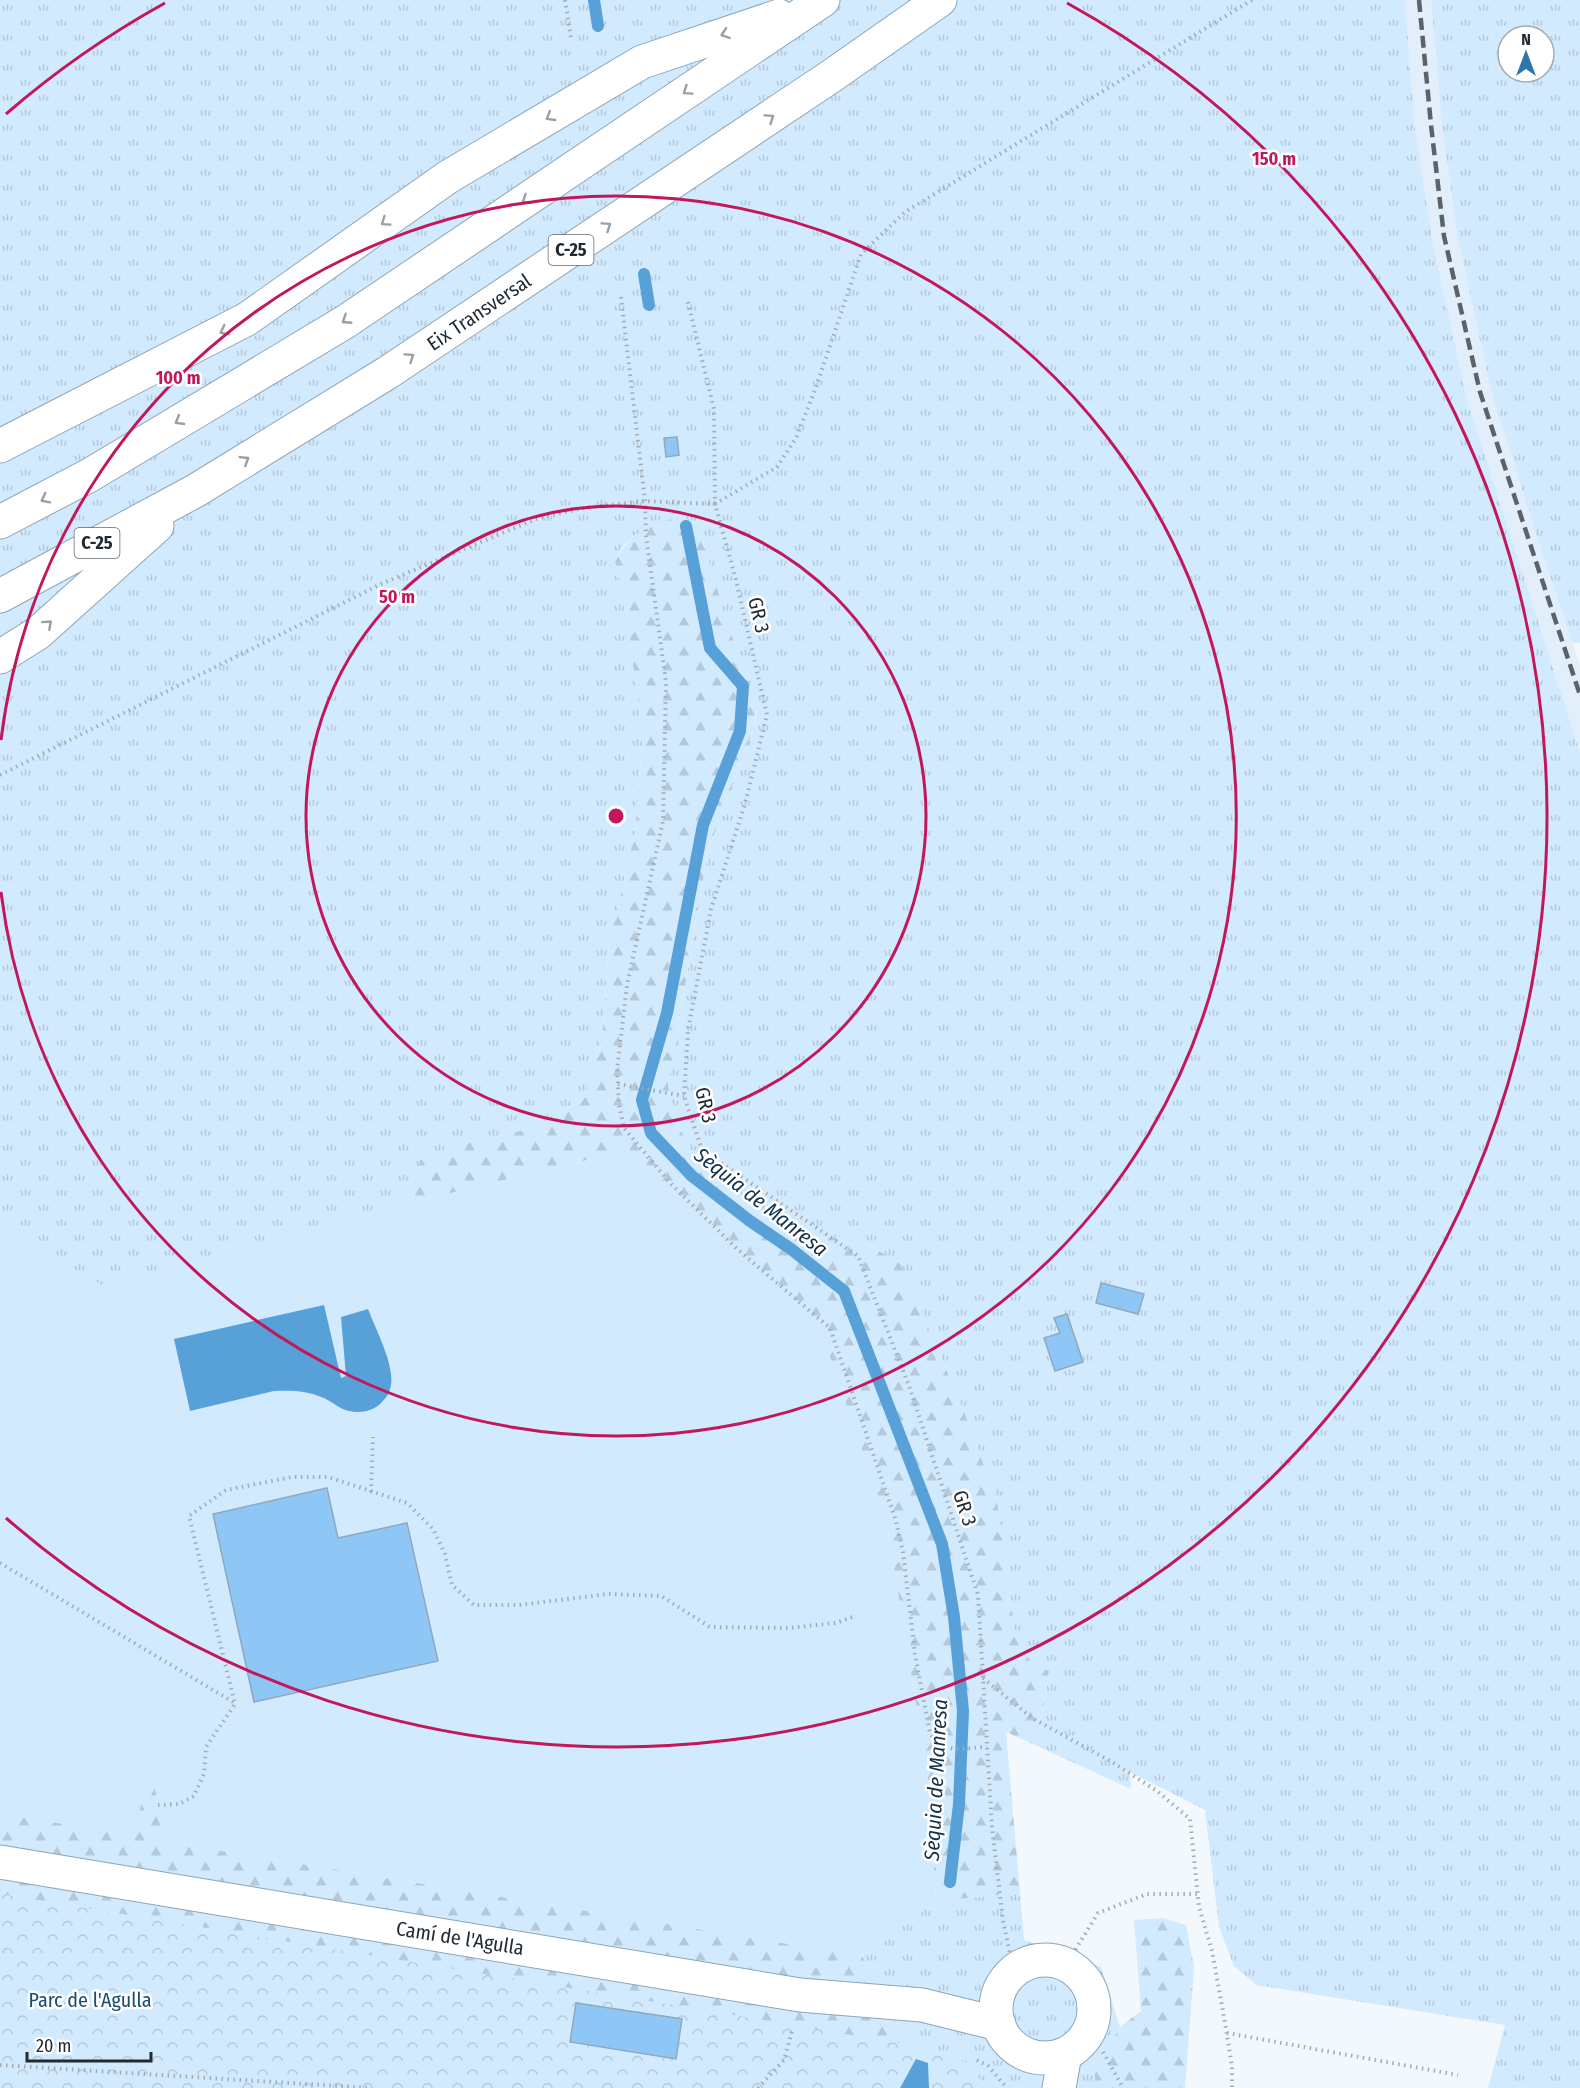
<svg xmlns="http://www.w3.org/2000/svg" width="1580" height="2088" font-family="'Fira Sans Condensed',sans-serif">
  <style>
    .built { fill: #e2effa }
    .grass { fill: url(#grass-tufts); fill-rule: evenodd }
    .forest { fill: url(#forest-firs) }
    .park { fill: url(#park-crowns) }
    .garden { fill: #d2eafe }
    .water { fill: #57a0d8 }
    .lines { fill: none; stroke-linecap: round; stroke-linejoin: round }
    .stream { stroke: #57a0d8; stroke-width: 12 }
    .building { fill: #8ec7f5; stroke: #8fa8bd; stroke-width: 1.5 }
    .street-casing { stroke: #8ca5ba; stroke-width: 35 }
    .highway-casing { stroke: #8ca5ba; stroke-width: 35 }
    .path { stroke: #a4abb1; stroke-width: 4; stroke-dasharray: 1.5 4.5; stroke-linecap: butt }
    .street { stroke: #fff; stroke-width: 33 }
    .highway { stroke: #fff; stroke-width: 33 }
    .rail { stroke: #5a636a; stroke-width: 4.5; stroke-dasharray: 12 6; stroke-linecap: butt }
    .oneway { stroke: #9b9fa3 }
    .ring { fill: none; stroke: #c2185b; stroke-width: 3 }
    .labels { text-anchor: middle; dominant-baseline: central; stroke-width: 5; stroke-linejoin: round; paint-order: stroke }
    .shield { fill: #fff; stroke: #636a70; stroke-width: 1.5 }
    .shield-label { font-size: 18px; font-weight: bold; fill: #202a32 }
    .street-label { font-size: 20px; fill: #202a32; stroke: #fff }
    .park-label { font-size: 20px; fill: #174d73; stroke: #fff }
    .water-label { font-size: 21px; font-style: italic; fill: #13324a; stroke: #fff }
    .centre { fill: #c2185b; stroke: #fff; stroke-width: 3 }
    .ring-label { font-size: 18px; text-anchor: middle; font-weight: bold; fill: #c2185b; stroke: #fff; stroke-width: 5; stroke-linejoin: round; paint-order: stroke }
  </style>
  <defs>
    <pattern id="grass-tufts" width="24" height="20" patternUnits="userSpaceOnUse" patternTransform="scale(1.5)"><rect width="24" height="20" fill="#d2eafe"/><path d="M3 7l-1-3M5 7V3M7 7l1-3M15 17l-1-3M17 17v-4M19 17l1-3" fill="none" stroke="#b4c9da"/></pattern>
    <pattern id="forest-firs" width="22" height="20" patternUnits="userSpaceOnUse" patternTransform="scale(1.5)"><rect width="22" height="20" fill="#d2eafe"/><path d="M5 1l3.5 6h-7zM16 11l3.5 6h-7z" fill="#b4c9da"/></pattern>
    <pattern id="park-crowns" width="20" height="18" patternUnits="userSpaceOnUse" patternTransform="scale(1.5)"><rect width="20" height="18" fill="#d2eafe"/><path d="M2 6a3 3 0 1 1 6 0M12 15a3 3 0 1 1 6 0" fill="none" stroke="#b4c9da"/></pattern>
  </defs>
  <rect width="100%" height="100%" fill="#f2f8fc"/>
  <!-- built -->
  <path class="built" d="M1405 0H1431L1442 125 1457 235 1491 391 1541 550 1580 664V752L1467 399 1432 239 1415 128Z"/>
  <!-- grass -->
  <path class="grass" d="M0 0H1405L1415 128 1432 239 1467 399 1580 752V2088H1488L1505 2025 1256 1985 1234 1966 1219 1927 1205 1810 1130 1772 1131 1789 1037 1746 1049 1672 1035 1665 1020 1649 1014 1625 997 1501 963 1409 901 1264 855 1237 805 1238 718 1179 690 1149 676 1121 668 1085 708 851 754 727 756 717 755 698 728 626 636 534 621 548 615 562 624 594V604L643 732 635 833 609 944 602 1039 584 1099 537 1127 465 1144 445 1151 435 1157 421 1160 415 1189 410 1203 104 1287 0 1225Z
    M1431 0H1580V643L1572 642 1541 550 1491 391 1457 235 1442 125ZM1508 36H1544V72H1508Z
    M1020 1893 1024 1940 1101 1967 1120 2027 1095 2070V2088H987L958 2054 901 2044 894 2013 862 1956 936 1901Z"/>
  <!-- forest -->
  <path class="forest" d="M674 519H684L695 521 700 530 728 626 755 698 756 708 754 727 708 851 668 1085 676 1121 690 1149 718 1179 805 1238 855 1237 901 1264 963 1409 997 1501 1014 1625 1020 1649 1035 1665 1049 1671 1037 1746 1006 1732 1020 1893 936 1901 928 1779 886 1519 621 1152 410 1203 415 1189 420 1160 435 1157 445 1151 465 1144 537 1127 584 1099 602 1039 609 944 635 833 643 732 624 604V594L615 562C627 537 647 523 674 519Z
    M152 1761 162 1841 862 1956 894 2013 901 2044 0 1894V1814L133 1834Z
    M1163 1918 1186 1925 1194 1967 1185 2088H1095V2070L1120 2027 1141 2011 1134 1920Z"/>
  <!-- park -->
  <path class="park" d="M0 1894 794 2025 958 2054 987 2088H0Z"/>
  <!-- garden -->
  <path class="garden" d="M621 1152 823 1336 886 1519 928 1779 936 1901 862 1956 162 1841 152 1763 133 1835 0 1814V1225L104 1287 410 1203Z"/>
  <!-- water -->
  <path class="water" d="M324 1305 341 1378 346 1376 341 1317 368 1309C376 1330 397 1369 390 1389 389 1395 384 1400 380 1404 371 1412 360 1413 349 1411 339 1409 333 1402 324 1398 308 1391 292 1390 274 1391L190 1411 174 1339Z
    M916 2059 928 2063 929 2088H900Z"/>
  <g class="lines">
    <!-- stream -->
    <path class="stream" d="M594 0 598 26
      M644 274 649 305
      M686 526 710 648 743 686 740 731 703 825 667 1013 642 1100 651 1133 692 1176 750 1221 791 1249 844 1291 942 1544 954 1617 963 1711 959 1804 950 1882"/>
  </g>
  <!-- building -->
  <path class="building" d="M677 437 679 455 666 457 664 438Z
    M1101 1283 1144 1294 1138 1314 1096 1303Z
    M1067 1314 1083 1362 1055 1371 1044 1338 1060 1333 1054 1318Z
    M327 1488 338 1538 407 1523 438 1661 254 1702 213 1514Z
    M576 2003 682 2019 676 2059 570 2042Z"/>
  <g class="lines">
    <defs>
      <path id="street" d="M0 1862 800 1995 922 2005 999 2024
        M996 2009a49 49 0 1 1 98 0a49 49 0 1 1-98 0Z
        M1059 2088 1065 2054"/>
      <path id="highway" d="M0 446 247 319 448 177 642 62 779 16
        M0 522 90 475 345 322 823 0
        M0 596 195 491 387 373 830 77 940 0
        M0 657 38 633 157 526"/>
    </defs>
    <!-- street casing -->
    <use href="#street" class="street-casing"/>
    <!-- highway casing -->
    <use href="#highway" class="highway-casing"/>
    <!-- path -->
    <path class="path" d="M565 0 571 38
      M621 297 645 501 646 536 666 682 663 821 627 985 617 1070 619 1104 624 1128 670 1183 736 1248 830 1328 895 1518 903 1552 915 1654 930 1733C945 1756 962 1747 987 1747
      M688 302 714 409 715 503
      M715 504 777 467 796 438 815 390 861 254 905 212 1252 0
      M0 775 383 583 536 519 584 508 645 501 715 504 736 580 767 715 745 804 711 909 688 1030 684 1096 702 1150 858 1256 909 1386 978 1595 992 1827 1003 1921 1014 1972
      M618 1084 684 1096
      M371 1492 373 1437
      M0 1563 235 1703
      M983 1678 1032 1718 1112 1762 1157 1791 1190 1819 1199 1907 1212 1951 1224 2017 1232 2066V2088
      M158 1805 179 1804 194 1796 204 1774 206 1747 235 1704 189 1516 226 1490 292 1477H328L407 1503 433 1529 445 1554 452 1585 474 1605H519L608 1594 661 1596 710 1627 788 1628 836 1623 855 1616
      M1066 1965 1098 1913 1147 1894H1198
      M1227 2033 1458 2075
      M1103 2052 1123 2088
      M977 2060 988 2066 1007 2088
      M0 2065 370 2088
      M758 2088 784 2060 792 2031"/>
    <!-- street -->
    <use href="#street" class="street"/>
    <!-- highway -->
    <use href="#highway" class="highway"/>
    <!-- rail -->
    <path class="rail" d="M1419 0 1431 125 1444 236 1480 392 1580 695"/>
  </g>
  <!-- one-way arrows -->
  <defs><path id="oneway-chevron" d="M-2-3.5L2.5 0L-2 3.5" fill="none" stroke-width="1.6" stroke-linecap="round" stroke-linejoin="round" transform="scale(1.5)"/></defs>
  <g class="oneway">
    <use href="#oneway-chevron" transform="translate(725 34) rotate(161)"/>
    <use href="#oneway-chevron" transform="translate(687 91) rotate(146)"/>
    <use href="#oneway-chevron" transform="translate(550 117) rotate(149)"/>
    <use href="#oneway-chevron" transform="translate(770 118) rotate(-34)"/>
    <use href="#oneway-chevron" transform="translate(526 200) rotate(146)"/>
    <use href="#oneway-chevron" transform="translate(385 222) rotate(145)"/>
    <use href="#oneway-chevron" transform="translate(607 226) rotate(-34)"/>
    <use href="#oneway-chevron" transform="translate(346 320) rotate(147)"/>
    <use href="#oneway-chevron" transform="translate(224 331) rotate(153)"/>
    <use href="#oneway-chevron" transform="translate(410 357) rotate(-34)"/>
    <use href="#oneway-chevron" transform="translate(179 421) rotate(149)"/>
    <use href="#oneway-chevron" transform="translate(245 460) rotate(-32)"/>
    <use href="#oneway-chevron" transform="translate(45 499) rotate(153)"/>
    <use href="#oneway-chevron" transform="translate(48 624) rotate(-42)"/>
  </g>
  <!-- distance rings -->
  <g class="ring">
    <circle cx="616" cy="816" r="310"/>
    <path d="M1 740A620 620 0 1 1 1 892"/>
    <path d="M6 114A930 930 0 0 1 165 3M1067 3A930 930 0 1 1 6 1518"/>
  </g>
  <g class="labels">
    <!-- shield labels -->
    <g class="shield">
      <rect x="548.5" y="235" width="45" height="30" rx="4.5"/>
      <rect x="74.5" y="528" width="45" height="30" rx="4.5"/>
    </g>
    <g class="shield-label">
      <text x="571" y="250">C-25</text>
      <text x="97" y="543">C-25</text>
    </g>
    <!-- street labels -->
    <g class="street-label">
      <text transform="translate(479 312) rotate(-34)">Eix Transversal</text>
      <text transform="translate(759 615) rotate(77)">GR 3</text>
      <text transform="translate(706 1105) rotate(77)">GR 3</text>
      <text transform="translate(965 1508) rotate(72)">GR 3</text>
      <text transform="translate(460 1938) rotate(9)">Camí de l'Agulla</text>
    </g>
    <!-- park labels -->
    <g class="park-label">
      <text x="90" y="2000">Parc de l'Agulla</text>
    </g>
    <!-- water labels -->
    <g class="water-label">
      <text transform="translate(761 1202) rotate(38)">Sèquia de Manresa</text>
      <text transform="translate(936 1780) rotate(-87)">Sèquia de Manresa</text>
    </g>
  </g>
  <circle cx="616" cy="816" r="9" class="centre"/>
  <g class="ring-label">
    <text x="1274" y="165">150 m</text>
    <text x="178" y="384">100 m</text>
    <text x="397" y="603">50 m</text>
  </g>
  <!-- north arrow -->
  <g transform="translate(1526 54)"><circle r="28" fill="#ffffff" stroke="#a6aaad" stroke-width="1.5"/>
  <path d="M0-4.5L10 22L0 15L-10 22Z" fill="#2d76aa"/>
  <text y="-9" font-size="16" font-weight="bold" text-anchor="middle" fill="#202a32">N</text>
  </g>
  <!-- scale -->
  <path d="M27 2052v9h124v-9" fill="none" stroke="#202a32" stroke-width="3"/>
  <text x="36" y="2052" font-size="18" fill="#202a32" stroke="#ffffff" stroke-width="4.5" paint-order="stroke">20 m</text>
</svg>
